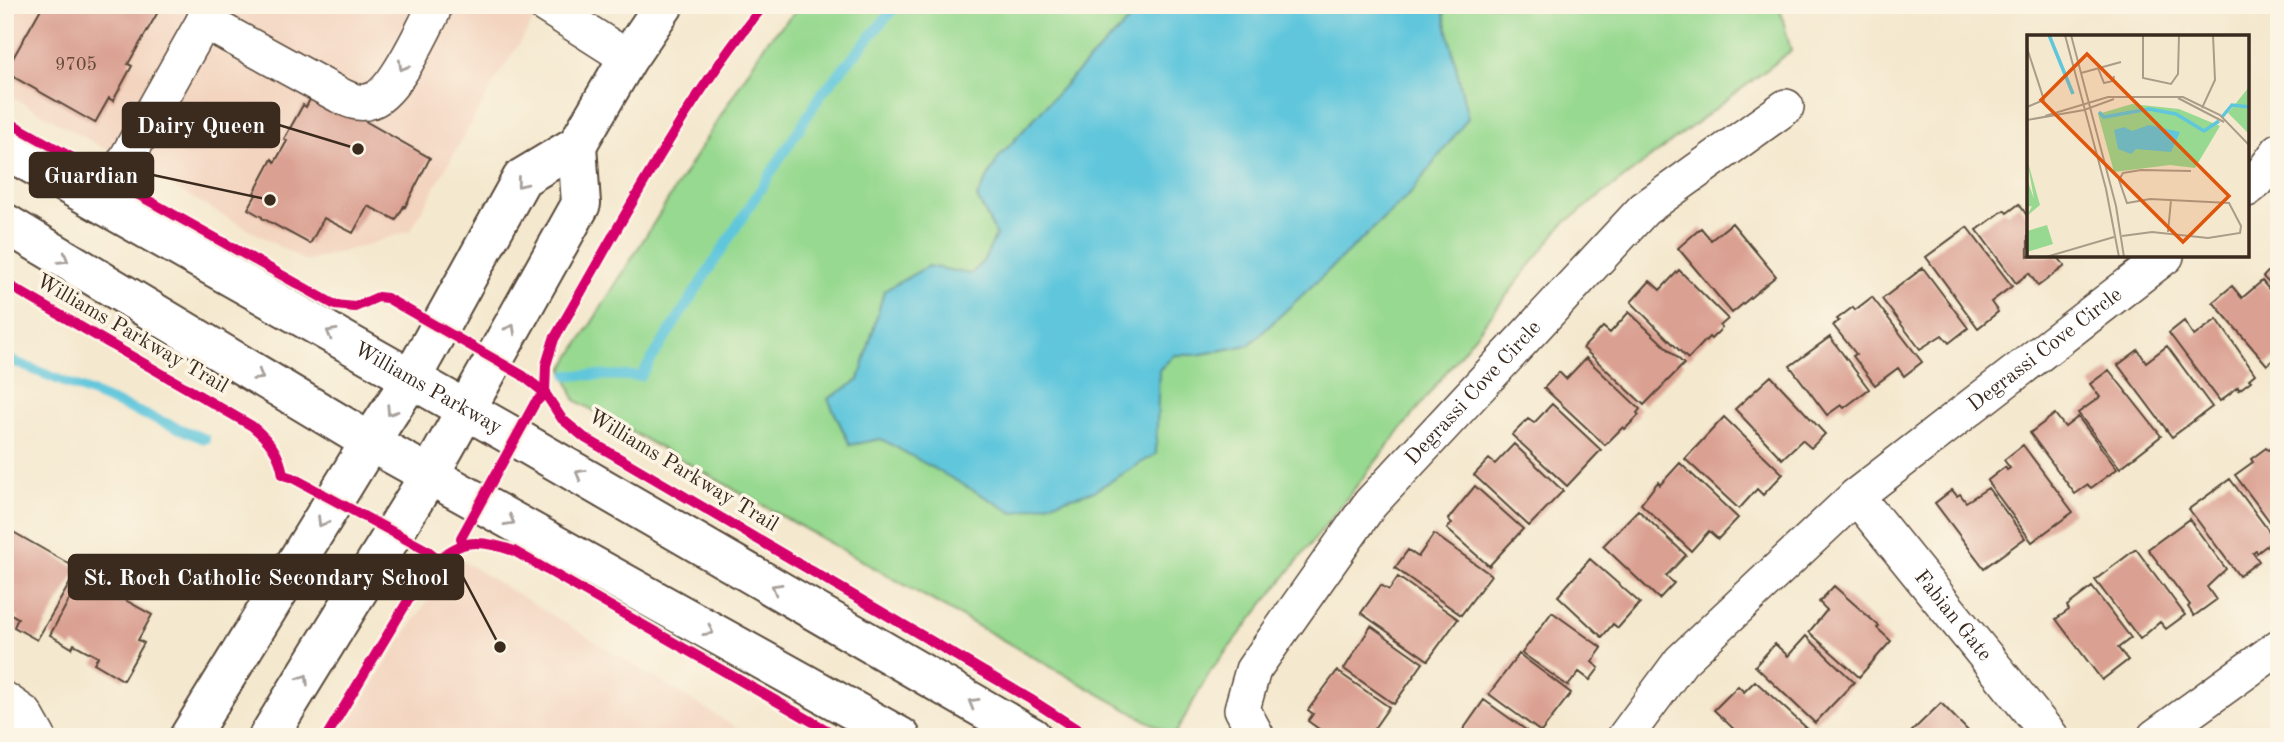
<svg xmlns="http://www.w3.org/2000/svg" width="2284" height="742" font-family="'Old Standard TT',serif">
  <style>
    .built { fill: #f3d4bf }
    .green { fill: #97d990; stroke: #698257; stroke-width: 2 }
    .water { fill: #5fc6dc; stroke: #4d787d; stroke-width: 2 }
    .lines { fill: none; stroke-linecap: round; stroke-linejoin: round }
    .stream { stroke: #5fc6dc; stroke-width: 10 }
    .building { fill: #daa092 }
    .minor-casing { stroke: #574638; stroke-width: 38 }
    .major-casing { stroke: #574638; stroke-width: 42 }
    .minor { stroke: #fff; stroke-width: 35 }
    .major { stroke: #fff; stroke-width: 38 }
    .cycleway-casing { stroke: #fcf5e5; stroke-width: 15 }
    .cycleway { stroke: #d6006c; stroke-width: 10 }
    .oneway { stroke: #a79f9a }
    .labels { text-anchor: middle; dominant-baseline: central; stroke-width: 7; stroke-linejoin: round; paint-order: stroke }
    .number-label { font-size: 18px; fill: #63483b }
    .street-label { font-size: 21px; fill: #3b2a1e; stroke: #fcf5e5 }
    .inset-river { fill: none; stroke: #5fc6dc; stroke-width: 3.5 }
    .inset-road { fill: none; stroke: #aa9c88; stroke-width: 2 }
    .view { fill: #df570d; fill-opacity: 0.15; stroke: #df570d; stroke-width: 3.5 }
    .inset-edge { fill: none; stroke: #3b2a1e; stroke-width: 3.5 }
    .leader { fill: none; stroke: #3b2a1e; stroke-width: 2.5 }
    .callout-dot { fill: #3b2a1e; stroke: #fcf5e5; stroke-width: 2.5 }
    .callout { fill: #3b2a1e; stroke: #3b2a1e; stroke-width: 2.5 }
    .callout-label { font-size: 23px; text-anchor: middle; font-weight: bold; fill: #fff }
  </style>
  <rect width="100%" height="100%" fill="#fcf5e5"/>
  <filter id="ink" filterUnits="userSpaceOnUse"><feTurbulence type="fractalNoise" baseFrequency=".0143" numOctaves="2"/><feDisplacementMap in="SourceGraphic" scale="14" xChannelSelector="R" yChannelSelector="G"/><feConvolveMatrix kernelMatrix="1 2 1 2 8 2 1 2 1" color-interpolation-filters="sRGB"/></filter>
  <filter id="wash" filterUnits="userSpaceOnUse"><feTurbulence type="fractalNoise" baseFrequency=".00686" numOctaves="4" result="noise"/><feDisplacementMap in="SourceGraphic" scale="28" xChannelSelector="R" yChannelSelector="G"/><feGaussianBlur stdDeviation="1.57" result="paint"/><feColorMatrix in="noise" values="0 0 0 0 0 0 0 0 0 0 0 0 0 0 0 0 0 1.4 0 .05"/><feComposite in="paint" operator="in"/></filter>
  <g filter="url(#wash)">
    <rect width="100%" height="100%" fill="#f4e8ce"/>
    <!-- built -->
    <path class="built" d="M5 5H544L495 81 411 230 367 245 305 261 5 93Z
      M456 557 752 737H338Z"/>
    <!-- green -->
    <path class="green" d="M802 5H1779L1791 51 1562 225 1210 672 1174 736 575 400 563 369 767 41Z"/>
    <!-- water -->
    <path class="water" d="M1145 5H1442L1468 118 1410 194 1249 345 1197 355H1174L1159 370 1156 454 1094 491 1014 513 881 439 850 445 828 399 859 380 884 291 928 266 971 274 984 260 996 235 977 197 999 157 1071 78Z"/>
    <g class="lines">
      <!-- stream -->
      <path class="stream" d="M5 358 205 439
        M568 375 641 376 822 93 897 5"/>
    </g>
    <g id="blocks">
      <!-- building -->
      <path class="building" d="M43 5H162L128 64 132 66 113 101 109 98 95 123 5 72Z
        M314 92 430 158 405 207 404 206 396 220 368 206 353 233 324 218 310 244 262 218V217L248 209 256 195 254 193 272 159 275 162 287 141 284 139 303 105 306 107Z
        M2019 204 2028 217V256H2057L2065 266 2038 286 2029 273 2016 283 1977 230 2004 210 2007 213Z
        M1732 223 1776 276 1732 313 1678 248 1701 228 1711 240Z
        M1967 227 2012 286 1991 302 1998 312 1978 328 1926 257Z
        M2279 260V293L2263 277Z
        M1923 268 1968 328 1949 343 1942 335 1920 349 1882 299Z
        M1679 270 1728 319 1720 326 1722 328 1711 339 1709 337 1688 359 1631 302 1650 281 1660 290Z
        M2262 281 2279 301V355L2267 365 2213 302 2232 286 2242 298Z
        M1872 297 1922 362 1904 376 1898 368 1875 385 1853 356 1856 354 1833 325 1839 321 1837 319 1853 307 1855 310Z
        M1629 312 1684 364 1644 405 1583 348 1603 327 1610 333Z
        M2217 319 2255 374 2249 379 2251 381 2239 390 2238 387 2220 401 2169 333 2184 321 2194 336Z
        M1830 337 1869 389 1844 408 1841 405 1827 415 1790 366Z
        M2167 346 2212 407 2172 437 2118 365 2138 350 2146 362Z
        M1586 358 1640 409 1637 413 1639 415 1625 429 1623 427 1605 445 1544 388 1559 372 1566 379Z
        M2109 370 2161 436 2120 468 2078 413 2100 397 2090 384Z
        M1771 376 1825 434 1811 448 1802 440 1782 459 1735 409Z
        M1552 404 1601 450 1567 486 1512 435 1528 419 1534 423Z
        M2055 414 2065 427 2078 417 2117 469 2091 488 2088 485 2075 494 2030 433Z
        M1724 417 1783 474 1763 495 1757 489 1739 509 1685 459Z
        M1514 444 1563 491 1529 526 1474 475 1489 459 1495 464Z
        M2023 445 2073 512 2032 542 1987 481 2005 467 2007 470 2010 468 2004 460Z
        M2273 447 2279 454V534L2235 475 2253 462 2251 459 2266 448 2268 450Z
        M1680 463 1738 518 1718 539 1709 531 1691 551 1641 504 1658 482 1660 485Z
        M2230 479 2275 539 2257 553 2256 551 2253 553 2259 561 2239 576 2189 509Z
        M1475 486 1523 529 1489 566 1447 529 1452 523 1448 519Z
        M1988 488 2025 538 1984 568 1935 503 1952 490 1957 496 1960 494 1966 502Z
        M1638 510 1686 555 1666 576 1674 583 1659 599 1603 546Z
        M2189 519 2226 569 2207 587 2216 600 2194 616 2188 607 2190 605 2148 549Z
        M8 529 78 569 37 640 14 627 18 618 5 611V534Z
        M1434 534 1491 575 1461 615 1395 568 1408 550 1418 557Z
        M2136 549 2185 615 2166 629 2160 622 2140 639 2095 580Z
        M1590 559 1640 603 1618 628 1613 624 1602 637 1558 596Z
        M82 576 152 615 138 640 144 643 123 680 94 663 98 657 74 644 72 648 50 635Z
        M1398 577 1458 619 1428 660 1361 613 1381 585 1389 590Z
        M1834 586 1879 626 1877 628 1891 641 1859 677 1809 632 1827 610 1819 602Z
        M2092 587 2131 638 2118 648 2128 660 2102 680 2056 619 2069 610 2067 606Z
        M1552 612 1602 648 1592 662 1599 668 1590 680 1579 672 1568 686 1522 653Z
        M1371 626 1423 663 1394 704 1344 669Z
        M1806 636 1854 682 1815 723 1755 666 1775 644 1788 656Z
        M1519 654 1571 693 1541 732 1489 694Z
        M1337 671 1389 707 1368 737H1330L1308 721 1313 714 1308 710Z
        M1755 681 1810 731 1805 737H1742L1714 710 1738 686 1744 692Z
        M1484 700 1526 730 1527 737H1458Z
        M1941 703 1974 737H1906Z"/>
    </g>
  </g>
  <g filter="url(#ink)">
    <use href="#blocks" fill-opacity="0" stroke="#574638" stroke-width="2"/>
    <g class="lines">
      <defs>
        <g id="minor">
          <path d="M545 5 628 58"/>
          <path d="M204 21 339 95C349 100 359 105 370 101 394 95 420 35 432 13L433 5"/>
          <path d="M2247 189 2257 181 2279 151"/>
          <path d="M101 204 213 5"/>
          <path id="s1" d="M1856 496 2051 737"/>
          <path d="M5 700 25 714 38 737"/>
          <path id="s2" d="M1257 737 1242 709 1253 670 1370 504 1644 209 1786 107"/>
          <path id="s3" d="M1625 737 1681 661 1856 496 2166 256"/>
          <path d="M2155 737 2279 647"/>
        </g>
        <g id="major">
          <path id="s4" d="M5 149 516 438 1032 737"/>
          <path d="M5 223 370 442 901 737"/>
          <path d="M189 737 370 442 411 379 522 178 577 145 628 58 664 5"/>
          <path d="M268 737 430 474 581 204 577 145"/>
        </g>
      </defs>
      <!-- minor casing -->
      <use href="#minor" class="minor-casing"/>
      <!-- major casing -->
      <use href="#major" class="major-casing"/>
      <!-- minor -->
      <use href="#minor" class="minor"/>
      <!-- major -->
      <use href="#major" class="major"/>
      <defs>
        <path id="cycleway" d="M5 120 335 305 355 307 378 297 387 298 522 375 545 393 562 419 585 438 1030 699 1089 737
          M5 283 252 426C269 440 280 454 283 475L293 478 428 551 438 559
          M463 544 461 538 535 403 545 393 546 365 554 339C620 226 681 106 764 5
          M326 737 427 569C458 540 474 537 514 551L839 737"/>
      </defs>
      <!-- cycleway casing -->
      <use href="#cycleway" class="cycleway-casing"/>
      <!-- cycleway -->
      <use href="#cycleway" class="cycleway"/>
    </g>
    <!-- one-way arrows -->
    <defs><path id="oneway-chevron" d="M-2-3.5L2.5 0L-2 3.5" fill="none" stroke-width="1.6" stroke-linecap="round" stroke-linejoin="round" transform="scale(1.75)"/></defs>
    <g class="oneway">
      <use href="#oneway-chevron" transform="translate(403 66) rotate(119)"/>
      <use href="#oneway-chevron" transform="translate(521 183) rotate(129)"/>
      <use href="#oneway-chevron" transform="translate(64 259) rotate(31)"/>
      <use href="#oneway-chevron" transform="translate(511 329) rotate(-61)"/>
      <use href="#oneway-chevron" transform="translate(331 333) rotate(-150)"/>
      <use href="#oneway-chevron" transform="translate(259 376) rotate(31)"/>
      <use href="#oneway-chevron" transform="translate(391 411) rotate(123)"/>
      <use href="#oneway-chevron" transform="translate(580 474) rotate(-150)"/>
      <use href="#oneway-chevron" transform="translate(510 521) rotate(29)"/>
      <use href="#oneway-chevron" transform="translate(322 522) rotate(121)"/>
      <use href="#oneway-chevron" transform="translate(776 588) rotate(-150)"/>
      <use href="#oneway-chevron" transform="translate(709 631) rotate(29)"/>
      <use href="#oneway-chevron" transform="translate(304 679) rotate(-58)"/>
      <use href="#oneway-chevron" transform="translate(973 703) rotate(-150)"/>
    </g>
  </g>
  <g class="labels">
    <!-- number labels -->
    <g class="number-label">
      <text x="76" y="65">9705</text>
    </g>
    <!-- street labels -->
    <g class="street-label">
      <text transform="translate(132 334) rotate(30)">Williams Parkway Trail</text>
      <text stroke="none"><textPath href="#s3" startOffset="574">Degrassi Cove Circle</textPath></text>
      <text stroke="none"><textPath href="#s4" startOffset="486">Williams Parkway</textPath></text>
      <text stroke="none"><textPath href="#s2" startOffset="427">Degrassi Cove Circle</textPath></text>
      <text transform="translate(683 471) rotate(31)">Williams Parkway Trail</text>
      <text stroke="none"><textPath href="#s1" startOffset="154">Fabian Gate</textPath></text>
    </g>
  </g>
  <!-- overview -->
  <g transform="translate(2027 35)">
    <rect width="222" height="222" fill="#f4e8ce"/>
    <path d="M222 52V99L201 78ZM105 69 152 74 193 91 168 133 143 130 87 137 71 79ZM0 124 13 170 0 181 5 171 0 172V144L7 164ZM20 190 26 209 0 217V196Z" fill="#97d990"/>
    <path d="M122 90 153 97 144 117 109 114 104 119 91 114 87 95 97 92 105 96Z" fill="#5fc6dc"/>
    <path class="inset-river" d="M22 0 46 59M72 77 77 82 122 74 149 79 177 96 192 86M195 82 205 70 223 72"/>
    <path class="inset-road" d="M38 0 79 154 92 222M44 0 89 171 97 222M116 0V43L144 49 151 39 152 0M0 13 17 65 0 72M71 33 77 48 86 46 87 41M54 38 94 27M151 63 197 87M175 73 188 45 186 0M18 81 81 62H156L193 80 223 111M0 85 57 75 87 64M141 197 144 165M95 201 125 197 181 203 213 198 214 191 202 168 123 164 100 168 92 145 96 138 114 135 164 136M19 222 87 202"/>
    <path class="view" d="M60 19 202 161 156 207 14 65Z"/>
    <rect width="222" height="222" class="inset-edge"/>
  </g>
  <!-- callouts -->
  <path class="leader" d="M358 149L279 125M270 200L153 175M500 647L463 577"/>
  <g class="callout-dot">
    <circle cx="358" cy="149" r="7"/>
    <circle cx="270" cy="200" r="7"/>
    <circle cx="500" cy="647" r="7"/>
  </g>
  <g class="callout">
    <rect x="123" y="103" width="156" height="44" rx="7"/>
    <rect x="30" y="153" width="123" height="44" rx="7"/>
    <rect x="69" y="555" width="394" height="44" rx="7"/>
  </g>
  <g class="callout-label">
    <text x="201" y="133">Dairy Queen</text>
    <text x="91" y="183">Guardian</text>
    <text x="266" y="585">St. Roch Catholic Secondary School</text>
  </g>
  <!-- margin -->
  <rect width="2284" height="742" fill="none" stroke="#fcf5e5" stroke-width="28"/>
</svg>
